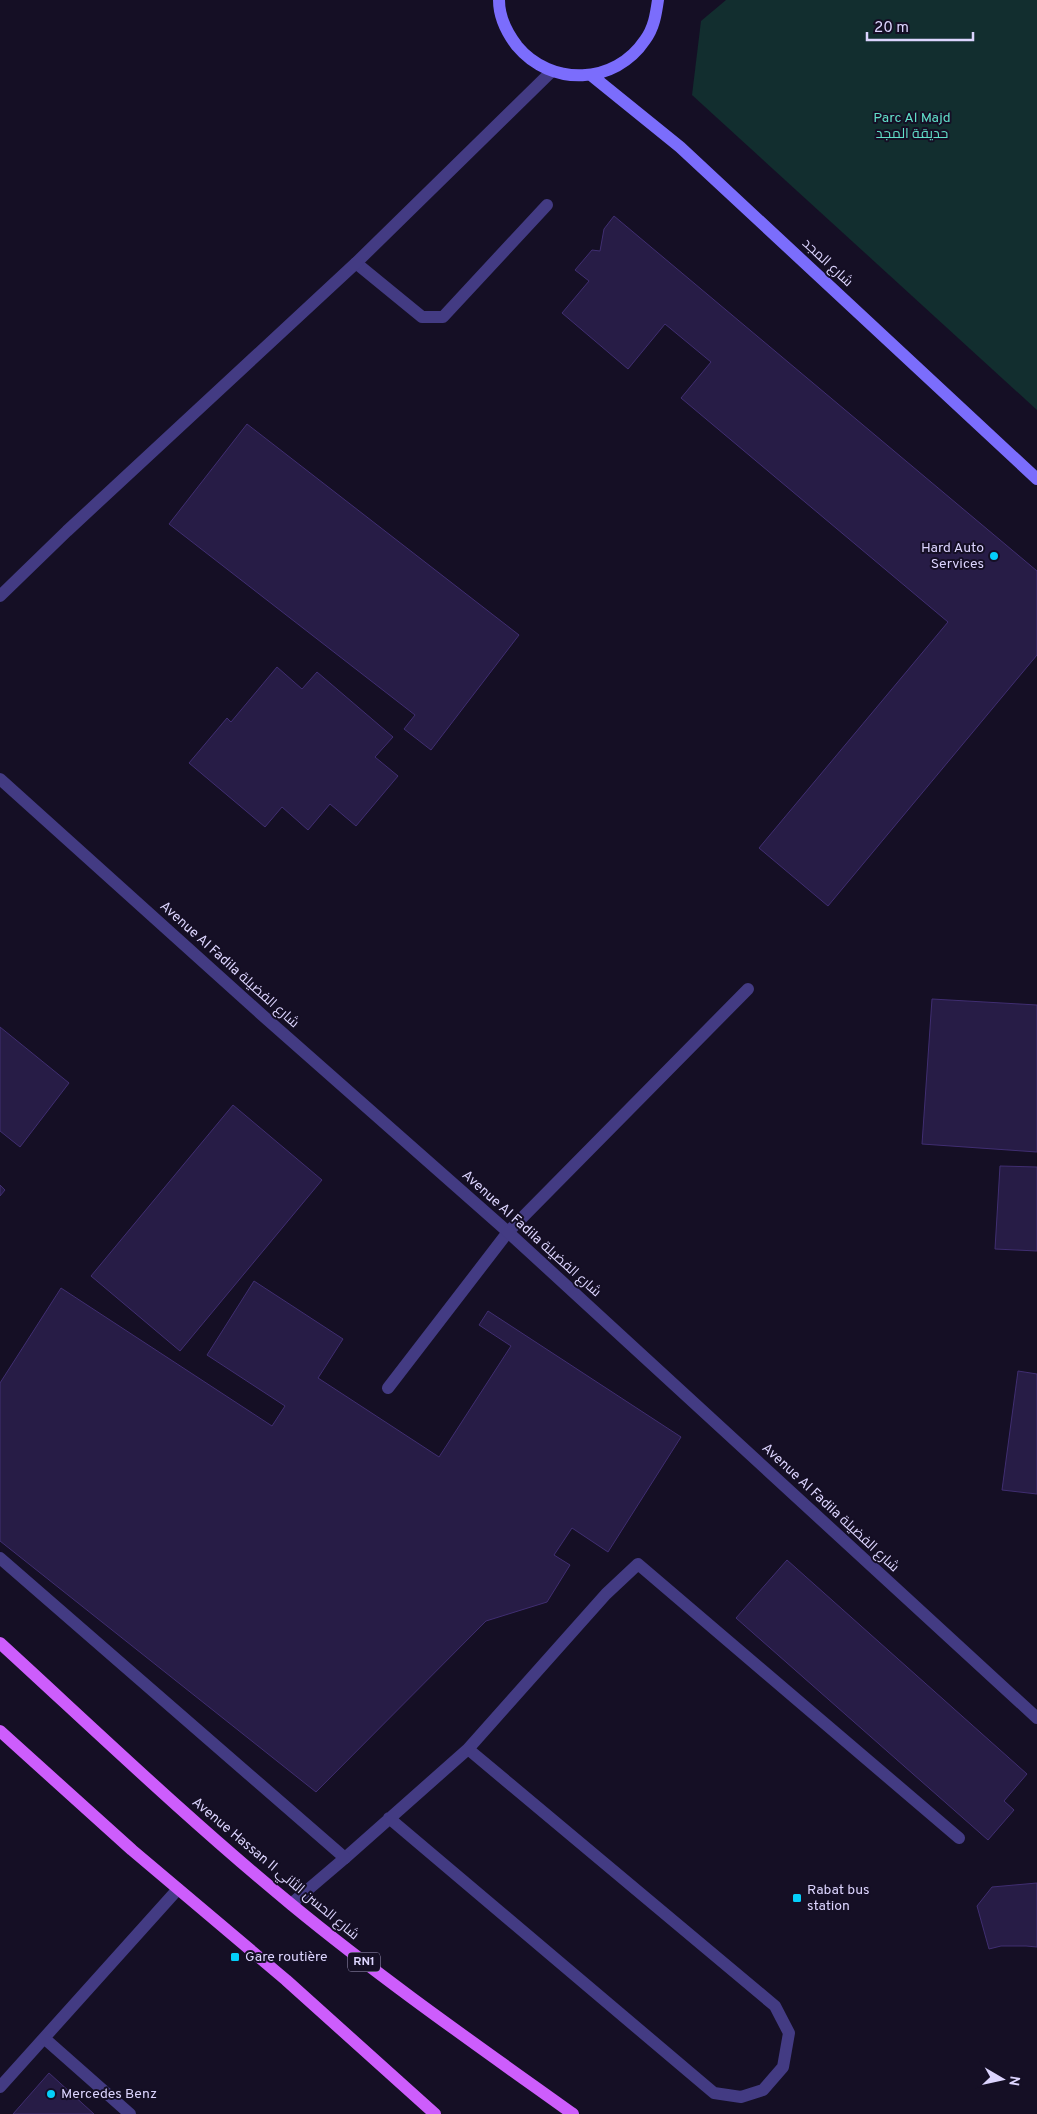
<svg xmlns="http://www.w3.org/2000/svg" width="1037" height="2114" font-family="Overpass,Cairo,sans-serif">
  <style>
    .green { fill: #122e2f }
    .building { fill: #271c46; stroke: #402e71 }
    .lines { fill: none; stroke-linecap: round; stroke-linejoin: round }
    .service { stroke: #433b83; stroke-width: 12 }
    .minor { stroke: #433b83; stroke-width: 12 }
    .tertiary { stroke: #433b83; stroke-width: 12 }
    .secondary { stroke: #7b6dfc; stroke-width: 12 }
    .primary { stroke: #cd5dfc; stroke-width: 12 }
    .poi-dot { fill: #04cffa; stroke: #150f25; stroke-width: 2 }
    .labels { text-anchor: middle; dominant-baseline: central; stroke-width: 4; stroke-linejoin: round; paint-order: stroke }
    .shield { fill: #150f25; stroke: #a099bd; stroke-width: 1 }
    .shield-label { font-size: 12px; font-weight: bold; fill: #dcd4fe }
    .park-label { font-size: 14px; fill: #61dec8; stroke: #150f25 }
    .street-label { font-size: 14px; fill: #dcd4fe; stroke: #150f25 }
    .poi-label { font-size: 14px; fill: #dcd4fe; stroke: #150f25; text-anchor: start }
  </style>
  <rect width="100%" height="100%" fill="#150f25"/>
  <!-- green -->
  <path class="green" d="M726 0H1037V410L692 95 701 21Z"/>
  <!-- building -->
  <path class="building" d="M614 216 1037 571V655L828 906 759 848 948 622 681 398 711 362 665 324 628 369 562 313 589 281 575 270 592 250 600 251 604 229Z
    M247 424 519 635 431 750 404 729 415 715 169 524Z
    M277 667 302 689 317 672 393 737 375 757 398 776 356 826 330 804 308 830 282 807 265 827 189 763 227 718 231 722Z
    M932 999 1037 1005V1152L922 1144Z
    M0 1027 69 1083 20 1147 0 1131Z
    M233 1105 322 1180 180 1351 91 1276Z
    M1000 1166 1037 1167V1251L995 1249Z
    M0 1185 5 1190 0 1196Z
    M254 1281 343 1339 318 1378 439 1457 511 1346 479 1325 488 1311 681 1437 608 1552 572 1528 554 1555 570 1565 547 1602 486 1621 316 1792 0 1541V1383L61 1288 272 1426 285 1406 207 1355Z
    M1018 1371 1037 1374V1494L1002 1490Z
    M787 1560 1027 1774 1004 1801 1014 1810 988 1840 736 1618Z
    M1037 1883V1947L1026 1946H1001L989 1949 977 1906 992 1887Z
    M49 2073 94 2114H13Z"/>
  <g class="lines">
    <!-- service -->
    <path class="service" d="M356 263 422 317H443L547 205
      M388 1388 508 1232 748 989
      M389 1818 714 2093 741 2097 763 2090 783 2067 789 2033 775 2006 468 1749
      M345 1858 468 1749 606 1594 638 1564 959 1838
      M44 2038 130 2114
      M0 2087 178 1889"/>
    <!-- minor -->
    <path class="minor" d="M0 596 67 531 356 263 551 72
      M0 1558 345 1858 291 1904"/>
    <!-- tertiary -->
    <path class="tertiary" d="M0 779 261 1014 508 1232 1037 1718"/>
    <!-- secondary -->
    <path class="secondary" d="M499 0C499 16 507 33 517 46 551 87 615 85 645 40 654 28 656 14 658 0
      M591 75 680 147 1037 479"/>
    <!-- primary -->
    <path class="primary" d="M0 1643C96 1731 191 1822 292 1905 382 1979 478 2046 573 2114
      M0 1731 132 1850 286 1980 435 2114"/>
  </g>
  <!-- markers -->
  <g class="poi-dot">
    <circle cx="994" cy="556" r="5"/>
    <rect x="792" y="1893" width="10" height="10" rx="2.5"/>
    <rect x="230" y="1952" width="10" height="10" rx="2.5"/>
    <circle cx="51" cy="2094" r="5"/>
  </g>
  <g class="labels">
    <!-- shield labels -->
    <rect class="shield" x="348" y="1952.5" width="32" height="19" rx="4"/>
    <g class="shield-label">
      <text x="364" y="1962">RN1</text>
    </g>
    <!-- park labels -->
    <g class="park-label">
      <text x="912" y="118">Parc Al Majd<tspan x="912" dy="16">حديقة المجد</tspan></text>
    </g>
    <!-- street labels -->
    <g class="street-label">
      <text transform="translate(827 263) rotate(43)">شارع المجد</text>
      <text transform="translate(229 965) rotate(42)">Avenue Al Fadila شارع الفضيلة</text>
      <text transform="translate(531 1234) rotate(42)">Avenue Al Fadila شارع الفضيلة</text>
      <text transform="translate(830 1508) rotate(43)">Avenue Al Fadila شارع الفضيلة</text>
      <text transform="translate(275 1869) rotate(40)">Avenue Hassan II شارع الحسن الثاني</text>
    </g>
    <!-- poi labels -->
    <g class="poi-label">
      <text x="984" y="548" text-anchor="end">Hard Auto<tspan x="984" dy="16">Services</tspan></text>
      <text x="807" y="1890">Rabat bus<tspan x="807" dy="16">station</tspan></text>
      <text x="245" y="1957">Gare routière</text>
      <text x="61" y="2094">Mercedes Benz</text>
    </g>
  </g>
  <!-- north arrow -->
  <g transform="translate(1002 2079) rotate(99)" stroke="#150f25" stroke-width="4" paint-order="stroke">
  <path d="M0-4L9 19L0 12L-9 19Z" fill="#dcd4fe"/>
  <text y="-8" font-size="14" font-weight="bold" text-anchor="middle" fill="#dcd4fe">N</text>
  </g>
  <!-- scale -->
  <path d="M867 32v8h106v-8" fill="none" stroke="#dcd4fe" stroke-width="2.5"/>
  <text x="874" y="32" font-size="15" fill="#dcd4fe" stroke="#150f25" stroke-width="4" paint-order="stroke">20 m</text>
</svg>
